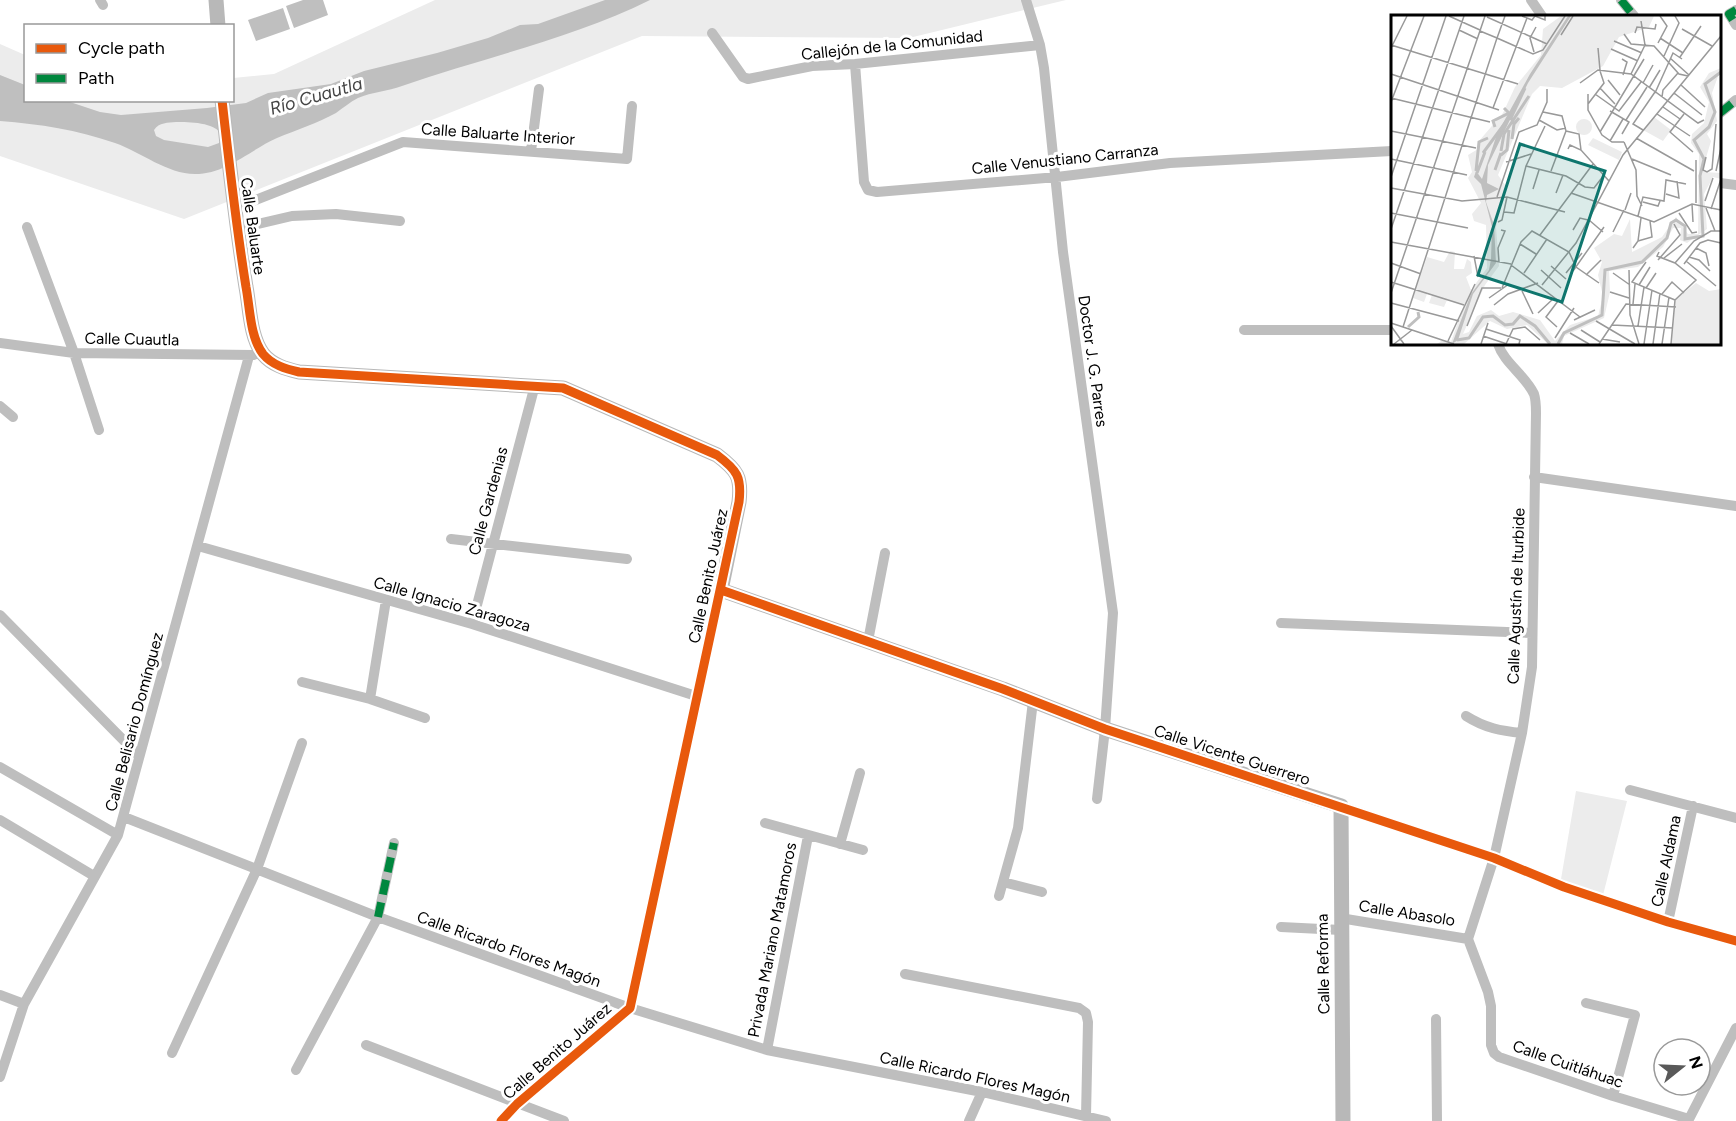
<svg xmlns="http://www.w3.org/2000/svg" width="1736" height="1121" font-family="Figtree,sans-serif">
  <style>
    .green { fill: #ececec }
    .water { fill: #bfbfbf; fill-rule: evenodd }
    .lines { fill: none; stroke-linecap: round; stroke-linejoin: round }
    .street { stroke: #bebebe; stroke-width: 10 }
    .secondary { stroke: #b8b8b8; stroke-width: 15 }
    .quiet { stroke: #00873e; stroke-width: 8; stroke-dasharray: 15 8; stroke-linecap: butt }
    .cycleway-casing { stroke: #fff; stroke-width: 13 }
    .cycleway { stroke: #e8590c; stroke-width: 9 }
    .labels { text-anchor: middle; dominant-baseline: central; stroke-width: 6; stroke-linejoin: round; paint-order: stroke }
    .street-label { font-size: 16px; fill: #000; stroke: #fff }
    .water-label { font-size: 18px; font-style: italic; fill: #444; stroke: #fff }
    .inset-river { fill: none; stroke: #bfbfbf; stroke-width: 3 }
    .inset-road { fill: none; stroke: #999; stroke-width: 1.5 }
    .view { fill: #0f766e; fill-opacity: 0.15; stroke: #0f766e; stroke-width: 3 }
    .inset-edge { fill: none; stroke: #000; stroke-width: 3 }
  </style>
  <rect width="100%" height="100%" fill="#fff"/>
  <!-- green -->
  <path class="green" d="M435 0H1066L909 38 642 36 184 219 0 156V44L25 55 26 100H232L233 78 274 74Z
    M1576 791 1627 801 1602 899 1560 885Z"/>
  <!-- water -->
  <path class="water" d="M303 0H323L328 15 294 28 286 6Z
    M605 0H650C571 39 485 57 402 86 388 91 372 92 358 98 350 102 343 108 336 113 318 123 296 130 277 138 250 150 226 174 195 174 167 174 141 152 115 143 77 130 40 124 0 121V75L25 85 26 100 67 101 100 112 121 115 207 108 246 103 268 93 331 84 364 71 437 53 488 38 520 25 538 24ZM176 122C189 122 215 122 222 135L219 143 208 147 164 140 156 136 154 130C159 122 168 123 176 122Z
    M283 8 290 29 256 41 248 20Z"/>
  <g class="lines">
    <!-- street -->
    <path class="street" d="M100 0 103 5
      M1026 0 1040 45 1044 68 1063 252 1113 613 1105 729 1097 799
      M1531 0 1542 16
      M1621 0 1634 16
      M1736 10 1729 14 1736 25
      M712 33 743 77 748 79 812 66 855 64 1040 45
      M855 64 864 182 868 190 877 192 1057 177 1170 163 1392 151
      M1720 113 1736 100
      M531 151 539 89
      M1720 183 1736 185
      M235 208 403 142 627 159 632 106
      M27 227 74 353 99 430
      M237 229 292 216 336 214 400 221
      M1244 330H1392
      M0 343 74 353 254 355
      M1498 344C1504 363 1525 375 1534 394 1536 400 1536 407 1536 413L1532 667 1522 733 1494 858 1468 939 1488 992 1491 1006V1045L1494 1053 1499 1057 1613 1096 1689 1119
      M0 406 13 417
      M1534 477 1736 506
      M451 539 627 559
      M198 546 472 624 696 696
      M0 615 139 756
      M1281 623 1532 633
      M472 624 535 385
      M868 641 885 553
      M302 682 370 699 425 718
      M370 699 386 600
      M1466 716C1485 728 1501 731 1522 733
      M0 767 118 835
      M1630 790 1736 818
      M1341 806 1494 858 1564 887 1668 922 1736 941
      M124 817 378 917 630 1008 767 1050 982 1092 1106 1121
      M0 820 94 876
      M765 823 863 850
      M840 844 860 773
      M1003 882 1042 892
      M999 896 1018 828 1033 701
      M1340 918 1468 939
      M1668 922 1693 806
      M1281 927 1341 930
      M905 974 1079 1008 1086 1013 1088 1022 1086 1116
      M0 995 24 1004
      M1586 1003 1635 1015 1613 1096
      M1436 1019 1437 1121
      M366 1045 564 1121
      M767 1050 808 836
      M172 1053 257 869 302 743
      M296 1070 378 917 394 843
      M0 1077 24 1004 118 835 249 356
      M501 1121 517 1104 630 1008 721 590
      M969 1121 982 1092
      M1688 1121 1736 1028"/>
    <!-- secondary -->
    <path class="secondary" d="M216 0 218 26
      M222 100C229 163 236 225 246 287 250 308 250 337 263 354 272 365 286 369 299 372L563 388 717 455C737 470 742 477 739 502L721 590 1003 689 1105 729 1341 806 1343 1121"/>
    <!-- quiet -->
    <path class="quiet" d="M1621 0 1634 16
      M1736 10 1729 14 1736 25
      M1720 113 1736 100
      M378 917 394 843"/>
    <defs>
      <path id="cycleway" d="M222 100C229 163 236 225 246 287 250 308 250 337 263 354 272 365 286 369 299 372L563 388 717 455C737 470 742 477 739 502L630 1008 517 1104 501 1121
        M721 590 1003 689 1105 729 1494 858 1564 887 1668 922 1736 941"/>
    </defs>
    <!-- cycleway casing -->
    <use href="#cycleway" class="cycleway-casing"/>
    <!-- cycleway -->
    <use href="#cycleway" class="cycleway"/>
  </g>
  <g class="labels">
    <!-- street labels -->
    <g class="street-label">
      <text transform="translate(892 45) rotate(-6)">Callejón de la Comunidad</text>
      <text transform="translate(498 134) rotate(4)">Calle Baluarte Interior</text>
      <text transform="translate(1065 159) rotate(-6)">Calle Venustiano Carranza</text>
      <text transform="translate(253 226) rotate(82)">Calle Baluarte</text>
      <text transform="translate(132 339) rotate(1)">Calle Cuautla</text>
      <text transform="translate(1093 361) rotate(82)">Doctor J. G. Parres</text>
      <text transform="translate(488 501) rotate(-75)">Calle Gardenias</text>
      <text transform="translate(708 576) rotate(-78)">Calle Benito Juárez</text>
      <text transform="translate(1516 596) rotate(-88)">Calle Agustín de Iturbide</text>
      <text transform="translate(452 604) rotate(16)">Calle Ignacio Zaragoza</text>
      <text transform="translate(134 722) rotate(-75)">Calle Belisario Domínguez</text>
      <text transform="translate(1232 755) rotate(18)">Calle Vicente Guerrero</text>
      <text transform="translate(1666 861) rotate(-78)">Calle Aldama</text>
      <text transform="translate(1407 913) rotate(9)">Calle Abasolo</text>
      <text transform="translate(772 940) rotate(-79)">Privada Mariano Matamoros</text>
      <text transform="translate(509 949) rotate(20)">Calle Ricardo Flores Magón</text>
      <text transform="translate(1323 964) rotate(-91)">Calle Reforma</text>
      <text transform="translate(557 1051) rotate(-41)">Calle Benito Juárez</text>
      <text transform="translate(1568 1064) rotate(19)">Calle Cuitláhuac</text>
      <text transform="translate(975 1077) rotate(12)">Calle Ricardo Flores Magón</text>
    </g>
    <!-- water labels -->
    <g class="water-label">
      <text transform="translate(316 96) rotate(-16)">Río Cuautla</text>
    </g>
  </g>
  <!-- overview -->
  <g transform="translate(1391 15)">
    <rect width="330" height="330" fill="#fff"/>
    <path d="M170 1H263L258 12 228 22 212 51 171 73 149 71 141 79 107 160 114 170 105 212 108 251 94 270 72 319 78 317 86 301 100 295 108 301 122 297 149 305 164 326 179 310 207 301 212 281 207 260 211 247 203 233 223 219 231 221 239 204 241 237 271 222 285 202 297 219H307L308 139 300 128 301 119 313 108 318 87 309 72 318 58 330 53 321 78 326 106 316 119 320 126 312 153 313 157 330 158V164L322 162 313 179 316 214 296 228 289 225 290 213H282L272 232 247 252 218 256 219 277 213 303 173 321 171 329H157L136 310 116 314 99 306 73 329H46L52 325 60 327 73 290 56 285 53 292 38 288 41 280 36 279 33 287 22 283 36 242 53 247 59 236 64 237 63 254H73L76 244 80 247 81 258 75 262 80 275 96 253 95 210 83 206 81 199 90 188 77 163 81 157 77 140 87 134 88 126 112 98 124 72 150 40 152 14ZM263 102 280 115 272 126 252 115ZM185 112a8 8 0 1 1 16 0a8 8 0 1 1-16 0ZM202 123 231 137 228 145 197 130ZM305 268 318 276 330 274V329H280L284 285Z" fill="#ececec"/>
    <path d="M177 1H180L137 68 97 150 96 168 108 174 96 180 95 187 103 210 105 248 82 279 67 325 61 329 80 279 98 255 100 244 101 212 90 169 83 162 85 156 91 164 106 119 139 59Z" fill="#bfbfbf"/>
    <path class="inset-river" d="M119 105 134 73M104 112 102 106 118 98 113 93M121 124 123 109 128 103M110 136 113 119 138 81M92 138 117 104M110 140 116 135 118 115M104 155 110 138M85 156 88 127 97 123M86 158 94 137M17 312 28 302 27 297M66 325 78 323 92 302 102 301 114 310 122 309 129 301 144 311 159 329M167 329 173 318 211 300 214 255 251 247 276 223 280 208 285 205 294 211V224L312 221 309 161 313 144 303 125 318 112 324 97 314 69 330 57"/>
    <path class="inset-road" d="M58 1 89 15M114 1 106 23 142 39 152 35 174 1M131 1 141 5 144 1 154 5V1M96 2 156 29M291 14 321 31M68 15 87 24M244 18 246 12 264 14 265 9M233 19 240 29 263 31 288 59 297 61M170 20 182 1M269 23 292 38M223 26 251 38M267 28 276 11 269 1M0 30 127 69M0 33 16 1M207 33 209 55M220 34 247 46M143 37 139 23 145 12M273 41 288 8 284 1M289 42 310 11M279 43 298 60M231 44 236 47 232 60M0 59 108 95M240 59 254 30 250 6M217 65 229 80M189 68 207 55 240 59 307 108 313 105M252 68 262 50M290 70 314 92M209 73 224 89M258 73 269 55M264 78 282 38 291 44M283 78 311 100M197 79V95L211 120 221 127H233M204 79 228 96 250 67M271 82 272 75 287 58M0 83 99 107M0 87 33 1M197 89 213 68 209 56M272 92 289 104M102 93 136 3M219 96 238 107 231 119M152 97 171 101 175 116M266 99 299 121M293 99 279 117 302 137M148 105 166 115 175 113M235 105 256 72M252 115 242 109 264 77M0 116 85 133M175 116 188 119 190 135M209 117 253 44M245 123 303 156M219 126 232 104M233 127 245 155 246 181 251 191M177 134 179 130 190 135 218 166M315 142 312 155 316 157 321 154 325 109M0 144 76 160M241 144 280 160M305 145V188M115 147 140 139M135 151 175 161 194 172 203 173 213 160M160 156 175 116M325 156 330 133M0 162 55 1M0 173 71 186 116 182 174 197M142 174 148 155M165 178 172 160M180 178 263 207 301 189 330 195M275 179 288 183 286 166M106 182 128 117 146 110 156 87V74M314 186 322 163M252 187 267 191 269 186M301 189 302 207M315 193 324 216M320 194 330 164M234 195 240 178M113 197 123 198 135 151 154 111M0 198 77 213M288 198 301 218 306 217M247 201 252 182 273 186 275 165 295 169M198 205 212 217M107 207 111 205 116 182M0 214 73 1M182 215 189 203 197 205M222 217 233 195M149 220 202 149M247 226 261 222 259 206M0 227 120 249M129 229 145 239M242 233 247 226 250 203M305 233 315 238 318 251M268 237 266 241 284 248 305 265 284 285M83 241 87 262M298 242 308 245 319 256M273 243 291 229M267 245 289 220 283 209M295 246 325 271M108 247 107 233 114 216 110 215M255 247 241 267 284 285M0 248 30 259M284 248 303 226 320 216H330M293 249 309 228 317 225 330 228M120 250 189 302M160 251 175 264M150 255 170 273M238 255 239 300 248 329M182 256 213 212M133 258 156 224M175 258 191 238M222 258 239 270M195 260 210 245M0 267 73 290M151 270 185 228 232 140 330 21M248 270 259 252M111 273 130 227 141 216 178 237 185 252 208 268M255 273 265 258M131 276 142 299M219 277 238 283M0 278 94 1M271 279 281 267 293 278M98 283 118 269M0 288 68 306M242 289 244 269M103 290 117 279 147 268M147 298 163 283M183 305 204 295M205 306 244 329M0 308 63 329M221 310 282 313M0 311 13 329M76 311 91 273H110M247 311 253 272M12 312 106 23 89 16M166 312 155 302 167 286M95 314 129 325 128 329M190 315 209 327M179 318 198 329M92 321 116 329M164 323 183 293M211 324 229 327M57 326 84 269M3 329 21 315M90 329 97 308M115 329 122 314 134 312 149 325M208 329 235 289 285 292M253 329 261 275M262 329 269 278M271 329 278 282M280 329 284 285"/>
    <path class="view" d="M129 129 214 156 171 287 87 260Z"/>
    <rect width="330" height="330" class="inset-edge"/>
  </g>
  <!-- legend -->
  <rect x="24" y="24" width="210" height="78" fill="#ffffff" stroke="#999999" stroke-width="1.5"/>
  <rect x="36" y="44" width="30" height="9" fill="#e8590c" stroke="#999999" stroke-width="1.5"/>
  <text x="78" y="54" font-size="18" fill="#000000">Cycle path</text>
  <rect x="36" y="74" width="30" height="9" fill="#00873e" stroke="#999999" stroke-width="1.5"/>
  <text x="78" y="84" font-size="18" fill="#000000">Path</text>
  <!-- north arrow -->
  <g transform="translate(1682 1067) rotate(72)"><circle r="28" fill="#ffffff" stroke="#999999" stroke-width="1.5"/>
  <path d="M0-4.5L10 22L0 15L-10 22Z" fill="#595959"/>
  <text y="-9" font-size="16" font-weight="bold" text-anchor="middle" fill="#000000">N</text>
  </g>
</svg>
